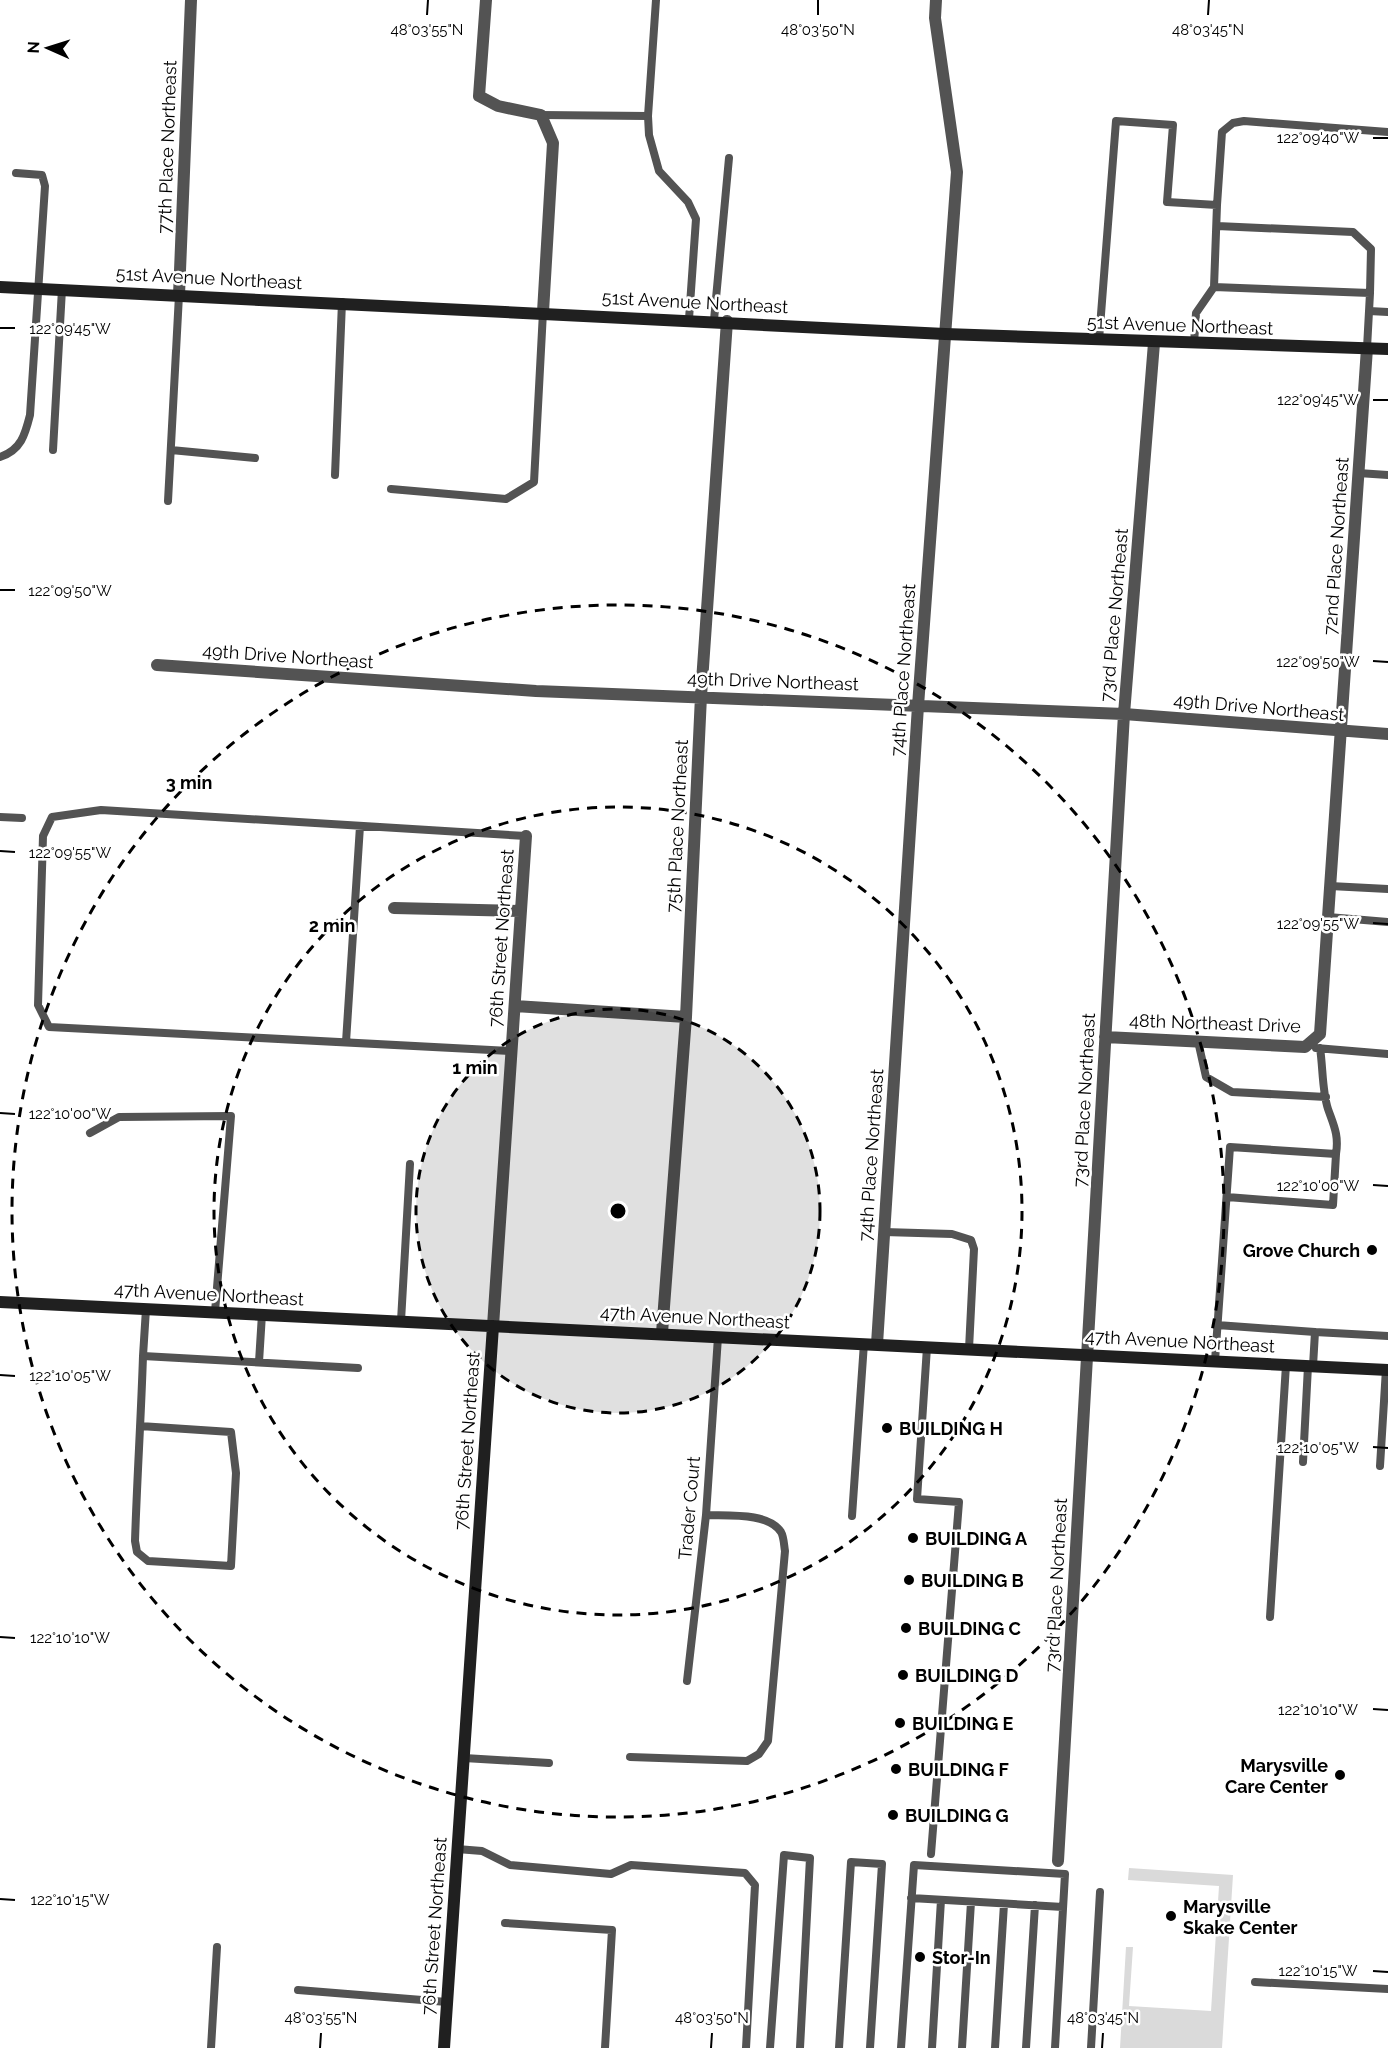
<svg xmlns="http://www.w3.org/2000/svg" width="1388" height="2048" font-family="Raleway,sans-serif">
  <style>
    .green { fill: #dadada }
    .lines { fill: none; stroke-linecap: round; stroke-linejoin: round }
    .lane { stroke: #535353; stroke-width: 8 }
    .street { stroke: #535353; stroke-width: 12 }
    .secondary { stroke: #202020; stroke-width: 12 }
    .ticks { fill: none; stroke: #000; stroke-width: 2 }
    .ring { fill: none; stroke: #000; stroke-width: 3; stroke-dasharray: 10 8 }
    .poi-dot { fill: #000; stroke: #fff; stroke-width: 2 }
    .labels { text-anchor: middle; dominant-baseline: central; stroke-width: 5; stroke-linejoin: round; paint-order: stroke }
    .street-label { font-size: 18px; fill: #000; stroke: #fff }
    .poi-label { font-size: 18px; font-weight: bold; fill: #000; stroke: #fff; text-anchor: start }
    .ticks-label { font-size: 15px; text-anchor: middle; fill: #000; stroke: #fff; stroke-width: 5; stroke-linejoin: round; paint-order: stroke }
    .centre { fill: #000; stroke: #fff; stroke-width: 3 }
    .ring-label { font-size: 18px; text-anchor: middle; font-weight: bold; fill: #000; stroke: #fff; stroke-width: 5; stroke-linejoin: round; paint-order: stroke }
  </style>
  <rect width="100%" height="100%" fill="#fff"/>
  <!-- green -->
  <path class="green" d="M1129 1868 1233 1875 1222 2048H1120L1126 1947H1133L1129 2006 1211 2011 1219 1886 1128 1880Z"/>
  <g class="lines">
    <!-- lane -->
    <path class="lane" d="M541 115 648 116 656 0
      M648 116 649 135 659 171 688 202 696 219 689 319
      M1217 205 1222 132 1233 123 1244 121 1388 132
      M1217 226 1353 232 1371 249 1370 293
      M1369 311 1388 312
      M714 320 729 158
      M1099 340 1116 121 1173 125 1167 202 1217 205 1214 287 1370 293 1367 348
      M1194 344 1196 313 1214 287
      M53 450 62 289
      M171 450 255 458
      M0 457C21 450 25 435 30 415L45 186 42 175 16 173
      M1358 473 1388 475
      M335 475 342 302
      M391 489 506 499 534 482 543 312
      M168 501 179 295
      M0 817 22 818
      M1330 886 1388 889
      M1328 917 1388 922
      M1198 1041 1206 1077 1232 1092 1326 1097
      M346 1042 360 826
      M1316 1048 1388 1054
      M512 1051 49 1027 38 1005 43 836 52 817 101 810 526 836
      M90 1133 119 1117 231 1116 215 1312
      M1227 1197 1333 1205 1336 1154
      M884 1232 952 1234 971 1240 974 1249 969 1349
      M146 1309 143 1356 358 1368
      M401 1321 410 1164
      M1217 1325 1315 1332
      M927 1347 917 1499 959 1502 931 1854
      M1215 1361 1230 1147 1336 1154C1339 1135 1334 1126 1328 1109 1322 1091 1323 1067 1320 1048
      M259 1362 262 1314
      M1313 1366 1315 1332 1388 1336
      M140 1426 231 1432 236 1473 231 1566 148 1561 137 1552 135 1541C137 1479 141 1418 143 1356
      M1303 1462 1308 1366
      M1380 1466 1386 1369
      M852 1516 864 1343
      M1270 1617 1286 1365
      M687 1681 706 1515 718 1337
      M630 1757 747 1761 759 1754 768 1741 785 1551C784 1546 784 1537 781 1532 768 1512 727 1516 706 1515
      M464 1758 549 1763
      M457 1849 482 1851 510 1865 611 1874 631 1865 745 1873 755 1885 746 2048
      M911 1898 1063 1907
      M505 1923 612 1930 605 2048
      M1255 1982 1388 1989
      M298 1990 447 2002
      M211 2048 217 1947
      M770 2048 784 1855 810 1858 800 2048
      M839 2048 851 1862 882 1864 870 2048
      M901 2048 914 1865 1065 1874 1055 2048
      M932 2048 941 1900
      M962 2048 971 1902
      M995 2048 1004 1904
      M1026 2048 1035 1905
      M1091 2048 1100 1892"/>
    <!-- street -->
    <path class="street" d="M486 0 479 96 498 106 541 115 553 143 543 312
      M179 295 191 0
      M157 665 536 691 1124 714 1388 734
      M394 908 521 911
      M515 1006 686 1017
      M1105 1037 1305 1047 1320 1034 1367 348
      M493 1326 526 836
      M662 1333 686 1017 701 696 727 321
      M877 1344 918 706 957 172 935 18 936 0
      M1058 1861 1124 714 1154 343"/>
    <!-- secondary -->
    <path class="secondary" d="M0 287 945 334 1388 349
      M0 1302 1388 1370
      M444 2048 493 1326"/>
  </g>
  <!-- ticks -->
  <path class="ticks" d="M427 15 428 0M818 15V0M1208 15 1209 0M1373 138H1388M0 328H15M1373 400H1388M0 590H15M1373 661 1388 662M0 851 15 852M1373 923 1388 924M0 1113 15 1114M1373 1185 1388 1186M0 1375 15 1376M1373 1447 1388 1448M0 1637 15 1638M1373 1709 1388 1710M0 1899 15 1900M1373 1971 1388 1972M320 2048 321 2033M711 2048 712 2033M1102 2048 1103 2033"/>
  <!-- distance rings -->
  <circle cx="618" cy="1211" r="202" fill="#000" fill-opacity=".12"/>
  <g class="ring">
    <circle cx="618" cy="1211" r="202"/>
    <circle cx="618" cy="1211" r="404"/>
    <circle cx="618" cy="1211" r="606"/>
  </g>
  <!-- markers -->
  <g class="poi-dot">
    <circle cx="1372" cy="1250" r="6"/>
    <circle cx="887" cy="1428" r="6"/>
    <circle cx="913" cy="1538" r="6"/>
    <circle cx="909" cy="1580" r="6"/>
    <circle cx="906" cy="1628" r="6"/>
    <circle cx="903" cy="1675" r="6"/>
    <circle cx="900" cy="1723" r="6"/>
    <circle cx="896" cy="1769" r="6"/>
    <circle cx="1340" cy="1775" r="6"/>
    <circle cx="893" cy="1815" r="6"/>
    <circle cx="1171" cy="1916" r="6"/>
    <circle cx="920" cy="1957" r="6"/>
  </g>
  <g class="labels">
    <!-- street labels -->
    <g class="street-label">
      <text transform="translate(167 147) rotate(-88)">77th Place Northeast</text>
      <text transform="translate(209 278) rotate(3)">51st Avenue Northeast</text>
      <text transform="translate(695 302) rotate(3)">51st Avenue Northeast</text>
      <text transform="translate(1180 325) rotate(2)">51st Avenue Northeast</text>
      <text transform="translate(1336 546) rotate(-86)">72nd Place Northeast</text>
      <text transform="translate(1114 615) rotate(-85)">73rd Place Northeast</text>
      <text transform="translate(288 656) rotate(4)">49th Drive Northeast</text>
      <text transform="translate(903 670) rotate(-86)">74th Place Northeast</text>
      <text transform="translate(773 681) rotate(2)">49th Drive Northeast</text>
      <text transform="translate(1259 707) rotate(5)">49th Drive Northeast</text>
      <text transform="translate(677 826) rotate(-87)">75th Place Northeast</text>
      <text transform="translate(501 938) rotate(-86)">76th Street Northeast</text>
      <text transform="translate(1215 1023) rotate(2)">48th Northeast Drive</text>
      <text transform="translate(1084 1100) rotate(-87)">73rd Place Northeast</text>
      <text transform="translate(871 1155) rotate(-86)">74th Place Northeast</text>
      <text transform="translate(209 1294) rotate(3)">47th Avenue Northeast</text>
      <text transform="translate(695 1317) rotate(3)">47th Avenue Northeast</text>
      <text transform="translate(1180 1341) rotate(3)">47th Avenue Northeast</text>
      <text transform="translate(467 1441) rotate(-86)">76th Street Northeast</text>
      <text transform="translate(689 1508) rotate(-85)">Trader Court</text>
      <text transform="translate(1056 1585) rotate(-87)">73rd Place Northeast</text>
      <text transform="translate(434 1926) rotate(-86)">76th Street Northeast</text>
    </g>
    <!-- poi labels -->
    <g class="poi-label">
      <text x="1360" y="1250" text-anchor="end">Grove Church</text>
      <text x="899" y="1428">BUILDING H</text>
      <text x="925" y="1538">BUILDING A</text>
      <text x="921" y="1580">BUILDING B</text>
      <text x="918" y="1628">BUILDING C</text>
      <text x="915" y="1675">BUILDING D</text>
      <text x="912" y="1723">BUILDING E</text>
      <text x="1328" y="1765" text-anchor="end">Marysville<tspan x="1328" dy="21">Care Center</tspan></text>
      <text x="908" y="1769">BUILDING F</text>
      <text x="905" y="1815">BUILDING G</text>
      <text x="1183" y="1906">Marysville<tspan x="1183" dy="21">Skake Center</tspan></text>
      <text x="932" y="1957">Stor-In</text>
    </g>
  </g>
  <g class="ticks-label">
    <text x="427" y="35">48°03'55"N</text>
    <text x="818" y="35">48°03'50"N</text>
    <text x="1208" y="35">48°03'45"N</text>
    <text x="1318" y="143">122°09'40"W</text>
    <text x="70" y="334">122°09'45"W</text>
    <text x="1318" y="405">122°09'45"W</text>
    <text x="70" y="596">122°09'50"W</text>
    <text x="1318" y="667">122°09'50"W</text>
    <text x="70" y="858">122°09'55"W</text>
    <text x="1318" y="929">122°09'55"W</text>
    <text x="70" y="1119">122°10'00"W</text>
    <text x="1318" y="1191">122°10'00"W</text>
    <text x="70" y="1381">122°10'05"W</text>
    <text x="1318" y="1453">122°10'05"W</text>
    <text x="70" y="1643">122°10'10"W</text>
    <text x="1318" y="1715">122°10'10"W</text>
    <text x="70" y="1905">122°10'15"W</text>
    <text x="1318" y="1976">122°10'15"W</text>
    <text x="321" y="2023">48°03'55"N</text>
    <text x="712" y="2023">48°03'50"N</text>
    <text x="1103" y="2023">48°03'45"N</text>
  </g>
  <circle cx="618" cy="1211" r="9" class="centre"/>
  <g class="ring-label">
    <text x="189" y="789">3 min</text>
    <text x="332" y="932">2 min</text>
    <text x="475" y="1074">1 min</text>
  </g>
  <!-- north arrow -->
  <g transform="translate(48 48) rotate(273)" stroke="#ffffff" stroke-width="4.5" paint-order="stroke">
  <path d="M0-4.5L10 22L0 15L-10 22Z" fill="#000000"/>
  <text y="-9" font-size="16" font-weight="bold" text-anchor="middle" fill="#000000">N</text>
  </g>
</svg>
